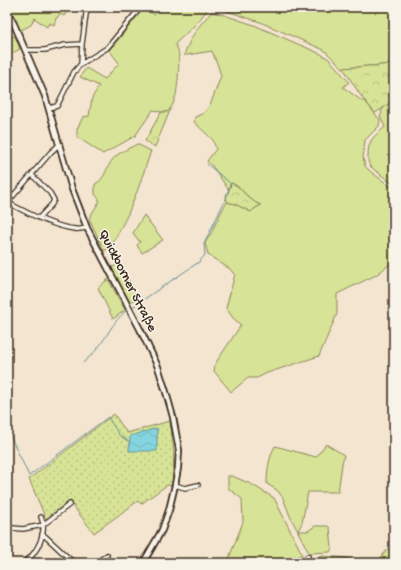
<svg xmlns="http://www.w3.org/2000/svg" width="401" height="570" font-family="'Gochi Hand',sans-serif">
  <style>
    .grass { fill: #d7e396; stroke: #89865a }
    .forest { fill: url(#forest-crowns); stroke: #89865a }
    .park { fill: url(#park-dots); stroke: #89865a }
    .water { fill: url(#water-waves); stroke: #679192 }
    .lines { fill: none; stroke-linecap: round; stroke-linejoin: round }
    .stream { stroke: #679192; stroke-width: 1 }
    .minor-casing { stroke: #3b2a1e; stroke-width: 6 }
    .secondary-casing { stroke: #3b2a1e; stroke-width: 8 }
    .minor { stroke: #f7f3e8; stroke-width: 3.5 }
    .secondary { stroke: #f7f3e8; stroke-width: 4.5 }
    .labels { text-anchor: middle; dominant-baseline: central; stroke-width: 3; stroke-linejoin: round; paint-order: stroke }
    .street-label { font-size: 14px; fill: #3b2a1e; stroke: #f7f3e8 }
  </style>
  <defs>
    <pattern id="forest-crowns" width="20" height="18" patternUnits="userSpaceOnUse"><rect width="20" height="18" fill="#d7e396"/><path d="M2 6a3 3 0 1 1 6 0M12 15a3 3 0 1 1 6 0" fill="none" stroke="#b9c381"/></pattern>
    <pattern id="park-dots" width="8" height="8" patternUnits="userSpaceOnUse"><rect width="8" height="8" fill="#d7e396"/><path d="M2 2h.1M6 6h.1" fill="none" stroke="#b9c381" stroke-width="1.8" stroke-linecap="round"/></pattern>
    <pattern id="water-waves" width="16" height="10" patternUnits="userSpaceOnUse"><rect width="16" height="10" fill="#84d5df"/><path d="M0 5q4-4 8 0t8 0" fill="none" stroke="#73b7bf"/></pattern>
  </defs>
  <rect width="100%" height="100%" fill="#f4e5d1"/>
  <filter id="ink" filterUnits="userSpaceOnUse"><feTurbulence type="fractalNoise" baseFrequency=".025" numOctaves="2"/><feDisplacementMap in="SourceGraphic" scale="8" xChannelSelector="R" yChannelSelector="G"/><feConvolveMatrix kernelMatrix="1 2 1 2 8 2 1 2 1" color-interpolation-filters="sRGB"/></filter>
  <g filter="url(#ink)">
    <!-- grass -->
    <path class="grass" d="M7 7H70L64 16 60 14 57 18H56L54 25 49 23 47 27 34 18 31 25 19 31 13 17Z
      M145 7H148L154 15 164 7H209L198 22 175 44C176 46 177 48 178 50 180 56 178 91 175 98 174 103 171 108 168 112H161L153 110 135 136 103 154 77 137V129L83 117 89 116 92 98 99 86 80 77 86 68 105 79 119 63 109 50 114 45Z
      M215 7H394V64L343 68 324 50 260 22Z
      M212 12 221 14 254 25 321 54 329 59 349 82 343 87 362 101H365L380 120 379 126 365 140 363 158 365 166 371 172 394 189V261L376 275 337 294V314L319 356 267 373 257 378H248L231 392 214 371 215 364 241 325 233 318 226 308 235 274H234L230 269 208 255 205 243C214 231 218 215 227 202L235 204 251 212 254 209 261 205C258 204 254 202 252 200 245 195 239 185 231 183L228 189 213 167 207 161 216 149 213 140 194 122 195 117 204 113 211 103 221 76 218 66 212 51 187 55H184C190 38 199 24 212 12Z
      M15 36 20 49 7 56V39Z
      M394 95V185L371 167C368 164 368 161 368 156 368 139 374 137 385 127L380 116 382 113 381 111C385 105 393 103 394 95Z
      M137 144 151 151 138 189 128 214 111 247 104 251 89 218 99 202V199L95 194V184C105 180 106 167 113 159 119 152 130 148 137 144Z
      M144 215 163 240 142 253 137 245 140 242 133 233Z
      M120 263 138 299 129 302 111 268Z
      M108 279 125 310 113 319 98 288Z
      M326 444 344 455 342 464 338 492H308L302 523 298 531H308L315 526H328L330 528 332 548 330 552 309 553 290 516 283 498 277 490 267 484C267 471 269 457 275 446L316 457Z
      M228 476H232L251 484 274 498 302 554 288 563H224L229 558 243 522 242 499 228 488Z
      M394 542V563H376Z
      M323 556 347 558 359 563H307L314 561 315 558Z"/>
    <!-- forest -->
    <path class="forest" d="M394 64V73L389 76C390 79 392 82 393 85 399 99 385 107 375 113L361 96 343 68Z
      M171 108 155 147 145 141 161 112H167Z
      M231 183C239 185 244 195 252 200 254 202 258 204 261 205L254 209 251 212 235 204 227 202 226 196Z"/>
    <!-- park -->
    <path class="park" d="M114 414 127 433 170 421 174 453 172 486 167 485 141 504 138 501 94 533 69 501 46 519 29 479Z"/>
    <!-- water -->
    <path class="water" d="M157 428V451H129L130 436Z"/>
    <g class="lines">
      <!-- stream -->
      <path class="stream" d="M46 7 52 13
        M131 308 199 262 205 255 204 244 227 196 231 184 207 164
        M83 363C88 358 93 354 97 349 108 336 112 322 126 311
        M7 434 9 433 29 476 108 417 119 435 129 442"/>
      <defs>
        <path id="minor" d="M26 50H45L65 45 82 44
          M81 64 82 44 87 7
          M49 108 57 106 74 72 81 64 107 48 135 14 142 7
          M32 175 50 193 54 200 52 204 39 218
          M7 202C25 212 55 227 75 229 79 230 83 228 87 228
          M7 203 51 152 60 144
          M175 485 185 488 198 485
          M7 526 13 528 23 529 43 525 70 504
          M42 534 46 537 74 563
          M24 563C37 553 48 533 41 517
          M96 563 107 555
          M296 563 308 556"/>
        <path id="secondary" d="M7 11 14 24 45 96 72 189 87 228 140 329 158 367 166 392 173 417 179 450 178 468 175 485 169 510 162 530 143 563"/>
      </defs>
      <!-- minor casing -->
      <use href="#minor" class="minor-casing"/>
      <!-- secondary casing -->
      <use href="#secondary" class="secondary-casing"/>
      <!-- minor -->
      <use href="#minor" class="minor"/>
      <!-- secondary -->
      <use href="#secondary" class="secondary"/>
    </g>
  </g>
  <g class="labels">
    <!-- street labels -->
    <g class="street-label">
      <text transform="translate(127 281) rotate(63)">Quickborner Straße</text>
    </g>
  </g>
  <!-- margin -->
  <rect width="401" height="570" fill="none" stroke="#f7f3e8" stroke-width="24"/>
  <rect x="12" y="12" width="377" height="546" fill="none" stroke="#3b2a1e" stroke-width="1.5" filter="url(#ink)"/>
</svg>
